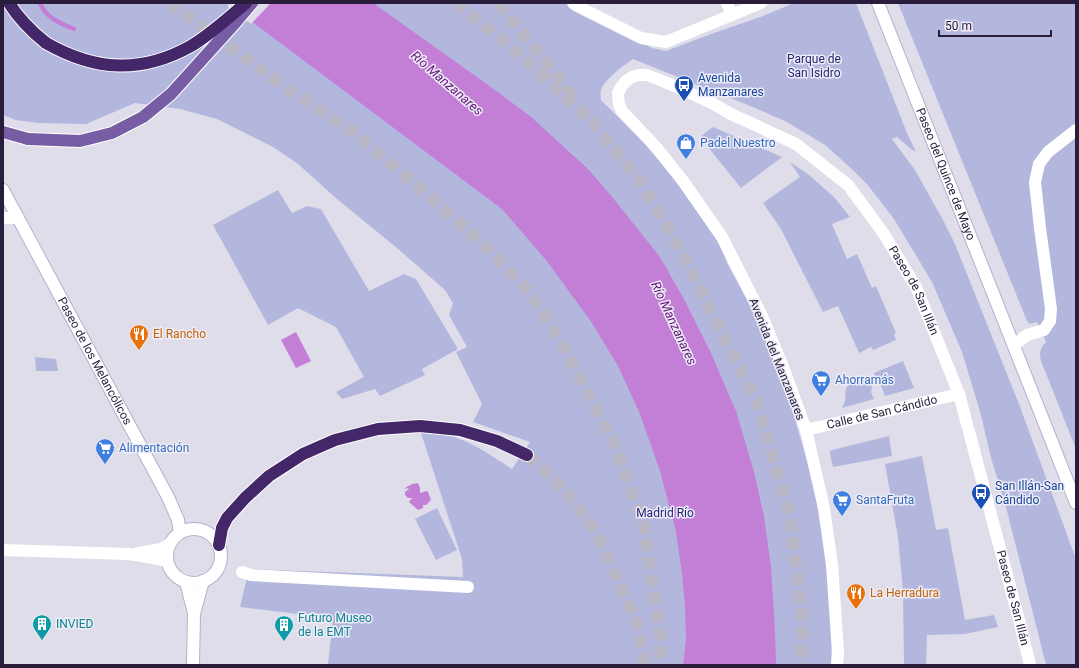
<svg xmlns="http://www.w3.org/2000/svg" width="1079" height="668" font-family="Roboto,sans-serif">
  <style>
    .green { fill: #b3b7de }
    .water { fill: #c27fd5 }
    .pier { fill: #dfddea }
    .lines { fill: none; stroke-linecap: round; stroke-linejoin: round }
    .stream { stroke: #c27fd5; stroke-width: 4.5 }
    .highway-tunnel { stroke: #bab7c7; stroke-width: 12; stroke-dasharray: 12 6; stroke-linecap: butt }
    .secondary-casing { stroke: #b6afcb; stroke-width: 14 }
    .primary-casing { stroke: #fff; stroke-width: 14 }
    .highway-casing { stroke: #fff; stroke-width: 14 }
    .street { stroke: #fff; stroke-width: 12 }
    .secondary { stroke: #fff; stroke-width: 12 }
    .primary { stroke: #775da3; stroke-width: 12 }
    .highway { stroke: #432769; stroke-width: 12 }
    .primary-bridge-casing { stroke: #fff; stroke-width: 14; stroke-linecap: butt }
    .highway-bridge-casing { stroke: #fff; stroke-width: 14; stroke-linecap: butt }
    .primary-bridge { stroke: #775da3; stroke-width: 12 }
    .highway-bridge { stroke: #432769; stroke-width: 12 }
    .labels { text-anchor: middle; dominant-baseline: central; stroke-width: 3; stroke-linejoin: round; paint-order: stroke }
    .park-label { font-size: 12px; fill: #262574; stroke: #eeedf7 }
    .transit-label { font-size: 12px; fill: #164399; stroke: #eeedf7; text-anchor: start }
    .shop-label { font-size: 12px; fill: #366cbe; stroke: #eeedf7; text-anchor: start }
    .street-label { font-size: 12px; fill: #281d3a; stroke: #eeedf7 }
    .food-label { font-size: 12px; fill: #c56008; stroke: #eeedf7; text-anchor: start }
    .culture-label { font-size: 12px; fill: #0d838f; stroke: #eeedf7; text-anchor: start }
    .water-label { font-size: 13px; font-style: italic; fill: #65147a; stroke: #eeedf7 }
  </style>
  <rect width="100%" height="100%" fill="#dfddea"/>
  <!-- green -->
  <path class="green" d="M4 3H565L652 48 666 51 711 34 763 16 794 3H856L907 133 916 152 911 149 897 137 892 139 915 170 943 220 955 244 1019 404 1076 559V665H1046L1006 507 991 458 981 415 962 352 932 282 894 219 867 184 854 171 825 145 787 122 748 105 633 59C624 65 605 79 601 90 600 93 601 97 601 100L643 142 672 176 717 239 728 265 756 316 771 348 790 403 812 477 829 571 832 640 831 665H328L333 618 240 607 249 569 463 577 462 559 421 433C429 433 438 433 446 435 470 440 492 456 512 469L530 442 473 422 482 404 456 352 467 347 449 315 453 303 445 290 397 248 337 199 298 164 273 147 217 119 180 109 135 103 86 124 37 123 16 120 3 115V4Z
    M898 3H1076V449L1041 361C1039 353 1040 348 1046 342L1037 322 1030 324 1027 321Z
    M713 127 782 157 741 188 700 137Z
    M790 162 809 175 834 197 850 217 832 224 847 259 857 254 872 288 876 286 896 333 894 334 896 340 873 350 871 347 859 353 838 306 823 312 781 229 763 203 800 177Z
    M278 190 292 213 307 206 321 209 369 291 404 274 416 279 458 349 422 369 425 375 380 396 375 389 342 399 336 392 364 377 336 327 298 308 268 325 213 225Z
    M35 357 56 359 58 371H36Z
    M903 361 914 388 885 396C883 388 878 381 874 373Z
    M868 376 872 387 871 392 874 399 842 408C848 398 843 392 848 385Z
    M889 436 892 456 833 467 830 454V451L832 450Z
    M922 456 936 530 948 528 965 620 994 615 998 627 965 634 927 635 926 665H904L903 591 898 537 885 464Z
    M437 508 457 550 436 560 415 519Z"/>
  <!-- water -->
  <path class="water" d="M227 3H373L484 82 530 116 588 169 613 198 660 257 685 301 710 351 736 411 754 472 764 516 771 567 775 630 776 665H683L686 640 685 606 682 574 676 532 660 471 640 414 618 366 590 320 546 260 502 209Z
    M296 332 311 361 296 368 281 340Z
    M418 483 420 488V493L427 491 428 492 431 500 426 505H423V508L418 510 409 502 412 498H408L405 495V492L409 489 407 488 405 489V488L412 484Z"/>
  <!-- pier -->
  <path class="pier" d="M230 3H271L251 24 227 6Z"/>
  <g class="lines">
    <!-- stream -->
    <path class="stream" d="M40 3C46 18 60 23 74 29"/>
    <!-- highway-tunnel -->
    <path class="highway-tunnel" d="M169 3 291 91 352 131 438 204 484 245 529 292 564 347 616 447 644 526 661 640 659 665
      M455 3 510 46 593 123 641 182 680 248 758 404 790 517 802 617V665
      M498 3C523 35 550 65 574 98
      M527 455 566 491 596 532 637 623 645 665"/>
    <defs>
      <g id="secondary">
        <path id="s3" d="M878 3 1076 503"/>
        <path id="s4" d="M3 190 168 497 178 520 180 533"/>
        <circle cx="194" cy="556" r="27"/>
        <path d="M186 582 194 613"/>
        <path d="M193 665 194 614 203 581"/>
      </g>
      <path id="primary" d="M3 132 28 139"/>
      <path id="highway" d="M9 3C19 19 31 31 46 43
        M219 545 222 528 227 518 245 498 269 476 303 454 335 440 378 429 420 426 460 430 497 441 527 455"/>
    </defs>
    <!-- secondary casing -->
    <use href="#secondary" class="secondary-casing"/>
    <!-- primary casing -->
    <use href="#primary" class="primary-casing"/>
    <!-- highway casing -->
    <use href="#highway" class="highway-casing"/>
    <!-- street -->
    <g class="street">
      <path d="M573 3 577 6 641 38 666 42 761 3"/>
      <path d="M727 3 732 15"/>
      <path d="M3 218H18"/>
      <path d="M1014 345 1027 335 1044 330 1050 321 1051 309 1040 228 1035 182 1039 164 1048 152 1076 130"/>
      <path id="s1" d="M806 430 959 394"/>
      <path d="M3 550 129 554 159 559 167 562"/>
      <path d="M138 553 161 549 169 544"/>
      <path d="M242 572 251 575 468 587"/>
      <path id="s2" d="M837 665 838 652 832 565 824 508 806 430 785 372 762 316 722 237 683 181 656 147 622 111 619 105 618 93 621 87 626 81 632 77 639 75H647L665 82 710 102 731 114 796 144 848 185 884 234 916 287 959 394 1019 620 1030 665"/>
    </g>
    <!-- secondary -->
    <use href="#secondary" class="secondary"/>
    <!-- primary -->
    <use href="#primary" class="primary"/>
    <!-- highway -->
    <use href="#highway" class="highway"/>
    <defs>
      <path id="primary-bridge" d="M28 139 80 141 112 133 143 117 171 94 236 22 252 3"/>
      <path id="highway-bridge" d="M46 43C95 71 141 74 191 46 211 34 229 17 246 3"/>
    </defs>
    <!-- primary-bridge casing -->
    <use href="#primary-bridge" class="primary-bridge-casing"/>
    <!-- highway-bridge casing -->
    <use href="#highway-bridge" class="highway-bridge-casing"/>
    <!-- primary-bridge -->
    <use href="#primary-bridge" class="primary-bridge"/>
    <!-- highway-bridge -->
    <use href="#highway-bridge" class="highway-bridge"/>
  </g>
  <!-- icons -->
  <defs>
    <symbol id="bus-pin" viewBox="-11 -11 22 30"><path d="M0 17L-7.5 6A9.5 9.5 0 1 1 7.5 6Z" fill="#1a4fb4" stroke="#eeedf7"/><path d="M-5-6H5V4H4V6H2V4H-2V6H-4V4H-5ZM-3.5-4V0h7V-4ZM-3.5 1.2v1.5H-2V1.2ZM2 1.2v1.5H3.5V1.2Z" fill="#fff"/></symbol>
    <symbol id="shop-pin" viewBox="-11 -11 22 30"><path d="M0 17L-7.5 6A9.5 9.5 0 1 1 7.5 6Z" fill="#3f7fe0" stroke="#eeedf7"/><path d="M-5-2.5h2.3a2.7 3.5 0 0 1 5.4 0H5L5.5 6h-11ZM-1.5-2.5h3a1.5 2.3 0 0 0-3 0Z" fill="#fff"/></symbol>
    <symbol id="restaurant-pin" viewBox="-11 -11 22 30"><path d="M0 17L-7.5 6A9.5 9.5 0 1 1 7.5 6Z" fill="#e8710a" stroke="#eeedf7"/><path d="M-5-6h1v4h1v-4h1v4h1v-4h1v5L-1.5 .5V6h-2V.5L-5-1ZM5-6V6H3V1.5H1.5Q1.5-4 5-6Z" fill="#fff"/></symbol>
    <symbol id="supermarket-pin" viewBox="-11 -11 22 30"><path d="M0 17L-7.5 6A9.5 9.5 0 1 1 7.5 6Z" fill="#3f7fe0" stroke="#eeedf7"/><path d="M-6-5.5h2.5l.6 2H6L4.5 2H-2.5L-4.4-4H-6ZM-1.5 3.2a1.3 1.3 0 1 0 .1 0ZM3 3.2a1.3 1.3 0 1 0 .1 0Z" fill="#fff"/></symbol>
    <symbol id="building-pin" viewBox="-11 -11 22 30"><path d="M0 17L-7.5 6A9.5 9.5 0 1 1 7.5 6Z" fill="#0f9aa8" stroke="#eeedf7"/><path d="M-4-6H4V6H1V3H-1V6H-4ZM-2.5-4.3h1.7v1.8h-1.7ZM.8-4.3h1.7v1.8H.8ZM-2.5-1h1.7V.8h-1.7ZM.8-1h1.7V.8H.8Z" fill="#fff"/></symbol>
  </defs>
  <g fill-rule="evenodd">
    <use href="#bus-pin" x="673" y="74" width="22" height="30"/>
    <use href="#shop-pin" x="675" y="132" width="22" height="30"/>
    <use href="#restaurant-pin" x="128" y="323" width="22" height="30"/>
    <use href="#supermarket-pin" x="810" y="369" width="22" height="30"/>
    <use href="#supermarket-pin" x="94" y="437" width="22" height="30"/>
    <use href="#bus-pin" x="970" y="482" width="22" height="30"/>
    <use href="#supermarket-pin" x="831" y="489" width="22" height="30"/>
    <use href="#restaurant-pin" x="845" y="582" width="22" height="30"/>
    <use href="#building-pin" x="31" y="613" width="22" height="30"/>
    <use href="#building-pin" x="273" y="614" width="22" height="30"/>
  </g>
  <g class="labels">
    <!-- park labels -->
    <g class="park-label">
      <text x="814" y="59">Parque de<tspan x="814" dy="14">San Isidro</tspan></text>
      <text x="665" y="513">Madrid Río</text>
    </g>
    <!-- transit labels -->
    <g class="transit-label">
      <text x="698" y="78">Avenida<tspan x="698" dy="14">Manzanares</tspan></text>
      <text x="995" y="486">San Illán-San<tspan x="995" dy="14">Cándido</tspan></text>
    </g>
    <!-- shop labels -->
    <g class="shop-label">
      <text x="700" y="143">Padel Nuestro</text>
      <text x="835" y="380">Ahorramás</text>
      <text x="119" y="448">Alimentación</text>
      <text x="856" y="500">SantaFruta</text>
    </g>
    <!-- street labels -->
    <g class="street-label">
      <text stroke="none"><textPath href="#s3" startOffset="184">Paseo del Quince de Mayo</textPath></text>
      <text stroke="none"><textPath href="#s2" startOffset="1021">Paseo de San Illán</textPath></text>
      <text transform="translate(777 359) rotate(68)">Avenida del Manzanares</text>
      <text stroke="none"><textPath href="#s4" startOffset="194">Paseo de los Melancólicos</textPath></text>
      <text stroke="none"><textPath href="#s1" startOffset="78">Calle de San Cándido</textPath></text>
      <text stroke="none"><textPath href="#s2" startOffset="1345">Paseo de San Illán</textPath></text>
    </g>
    <!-- food labels -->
    <g class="food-label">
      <text x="153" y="334">El Rancho</text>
      <text x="870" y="593">La Herradura</text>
    </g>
    <!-- culture labels -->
    <g class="culture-label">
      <text x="298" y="618">Futuro Museo<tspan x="298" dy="14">de la EMT</tspan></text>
      <text x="56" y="624">INVIED</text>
    </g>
    <!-- water labels -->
    <g class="water-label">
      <text transform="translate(447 83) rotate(41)">Río Manzanares</text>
      <text transform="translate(674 323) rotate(65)">Río Manzanares</text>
    </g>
  </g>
  <!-- border -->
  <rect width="1079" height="668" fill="none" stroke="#281d3a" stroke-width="8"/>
  <!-- scale -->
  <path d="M939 30v6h112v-6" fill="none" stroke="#281d3a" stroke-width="2"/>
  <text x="945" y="30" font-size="12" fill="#281d3a" stroke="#eeedf7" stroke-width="3" paint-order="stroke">50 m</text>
</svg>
